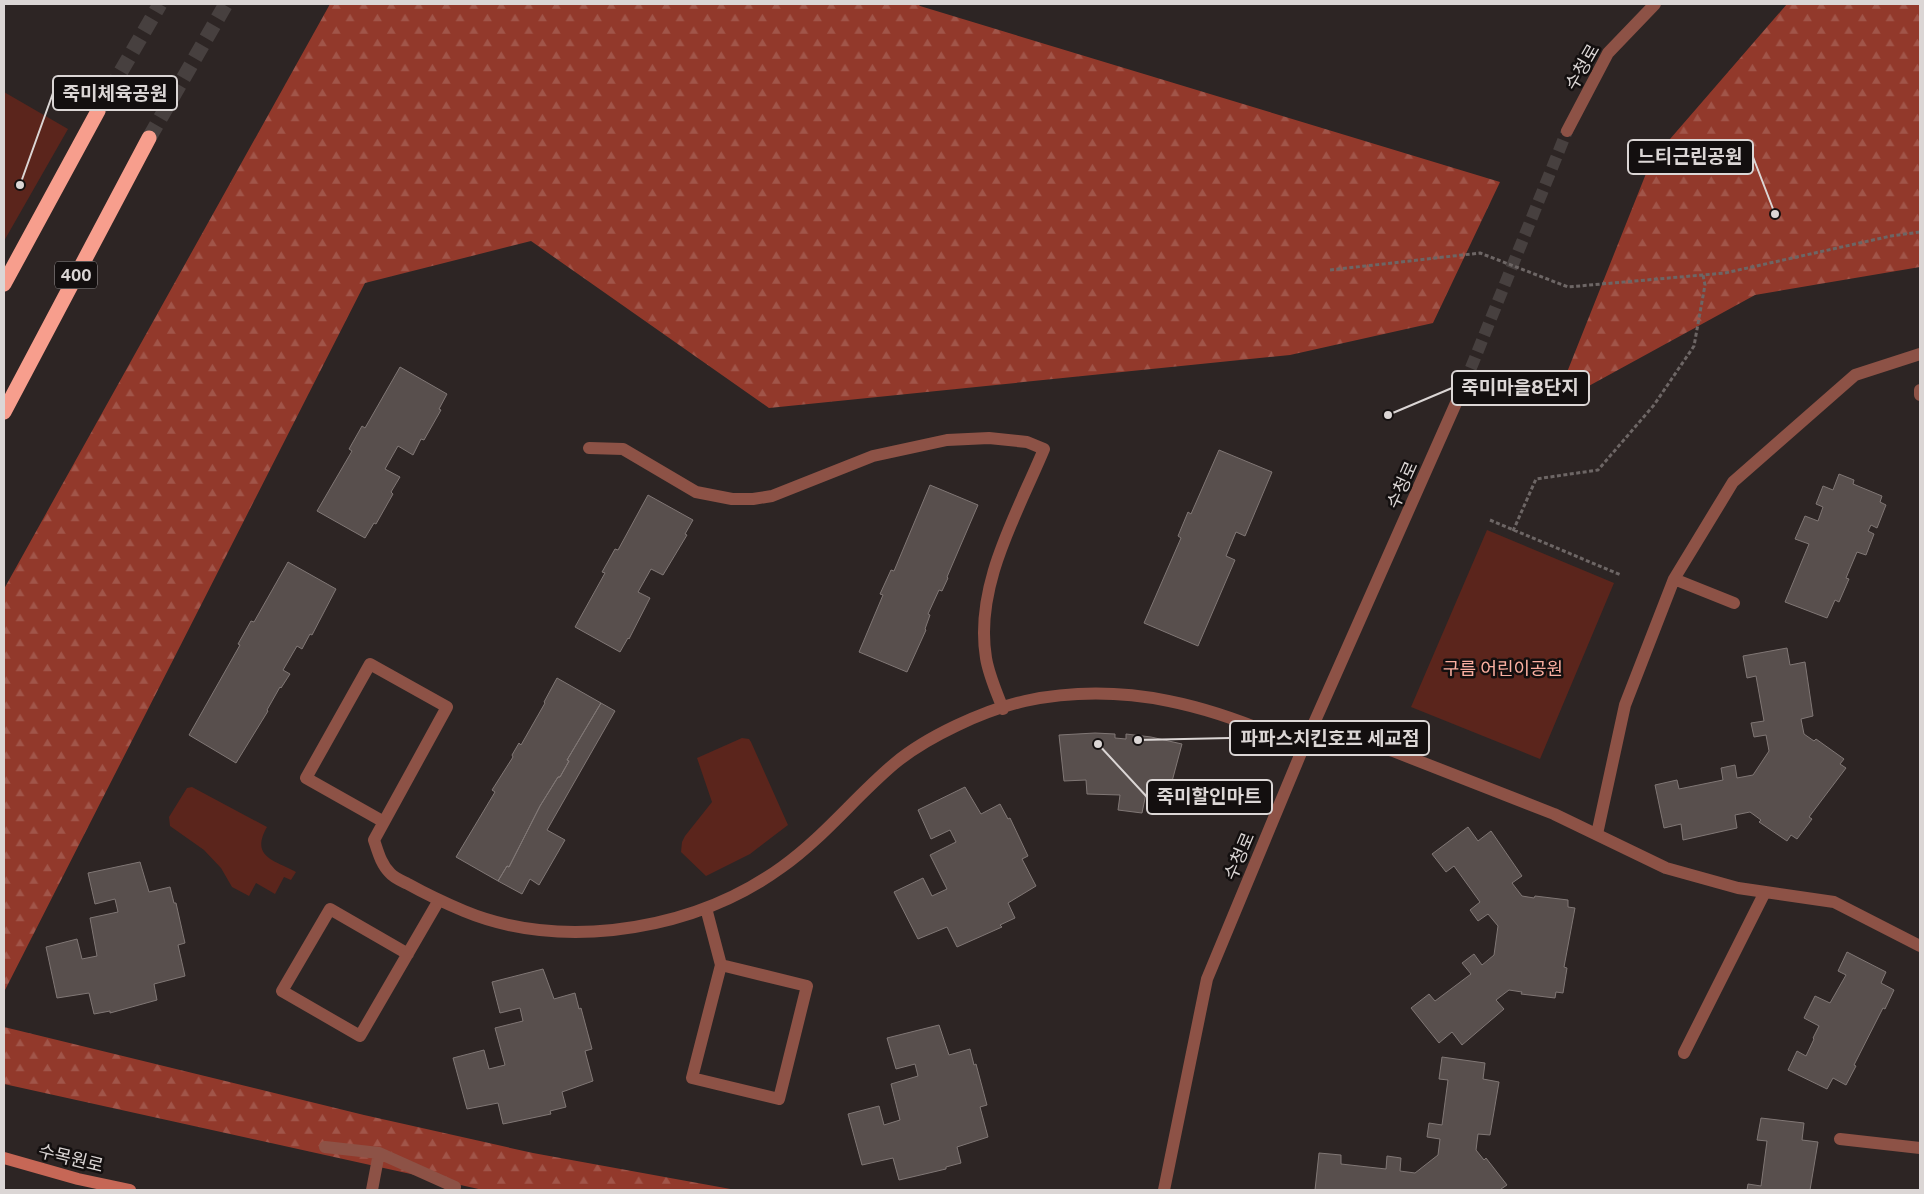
<svg xmlns="http://www.w3.org/2000/svg" width="1924" height="1194" font-family="'Public Sans','Noto Sans KR',sans-serif">
  <style>
    .green { fill: #5b251c }
    .forest { fill: url(#forest-firs) }
    .building { fill: #584f4d; stroke: #807775 }
    .lines { fill: none; stroke-linecap: round; stroke-linejoin: round }
    .street-tunnel { stroke: #47403f; stroke-width: 12; stroke-dasharray: 12 6; stroke-linecap: butt }
    .highway-tunnel { stroke: #47403f; stroke-width: 15; stroke-dasharray: 15 8; stroke-linecap: butt }
    .path { stroke: #6d6665; stroke-width: 3; stroke-dasharray: 4 2.5; stroke-linecap: butt }
    .street { stroke: #8d5246; stroke-width: 12 }
    .secondary { stroke: #c66756; stroke-width: 12 }
    .highway { stroke: #f79e8d; stroke-width: 15 }
    .labels { text-anchor: middle; dominant-baseline: central; stroke-width: 5; stroke-linejoin: round; paint-order: stroke }
    .shield { fill: #130f0f; stroke: #9f9a9a; stroke-width: 1 }
    .shield-label { font-size: 16px; font-weight: bold; fill: #dbd6d5 }
    .street-label { font-size: 18px; fill: #dbd6d5; stroke: #130f0f }
    .park-label { font-size: 18px; fill: #fcb0a1; stroke: #130f0f }
    .leader { fill: none; stroke: #dbd6d5; stroke-width: 2 }
    .callout-dot { fill: #dbd6d5; stroke: #130f0f; stroke-width: 2 }
    .callout { fill: #130f0f; stroke: #dbd6d5; stroke-width: 2 }
    .callout-label { font-size: 19px; text-anchor: middle; font-weight: bold; fill: #dbd6d5 }
  </style>
  <defs>
    <pattern id="forest-firs" width="22" height="20" patternUnits="userSpaceOnUse" patternTransform="scale(1.25)"><rect width="22" height="20" fill="#92392b"/><path d="M5 1l3.5 6h-7zM16 11l3.5 6h-7z" fill="#a15549"/></pattern>
  </defs>
  <rect width="100%" height="100%" fill="#2d2524"/>
  <!-- green -->
  <path class="green" d="M4 92 68 129 4 241Z
    M1487 530 1614 583 1540 759 1411 707Z
    M742 738 749 739 751 742 788 825 750 854 706 876 681 852 682 842 685 836 712 802 697 758Z
    M192 787 267 827C250 857 274 860 296 872L291 880 284 877 275 894 256 883 249 896 232 887 221 868 204 850 170 826 169 817 187 788Z"/>
  <!-- forest -->
  <path class="forest" d="M330 4H918L920 6 1500 182 1433 323 1290 355 769 408 531 241 365 283 4 992V589Z
    M1787 4H1920V267L1755 295 1554 405 1651 161Z
    M4 1027 364 1115 533 1153 736 1190H483L4 1084Z"/>
  <!-- building -->
  <path class="building" d="M400 367 447 394 439 409 441 410 424 440 421 439 413 455 398 446 385 469 400 477 391 492 393 494 376 524 374 523 365 538 317 511 352 451 349 449 362 426 365 428Z
    M1219 450 1272 472 1245 536 1236 532 1226 556 1235 560 1198 646 1144 623 1181 538 1178 536 1188 512 1191 514Z
    M1839 474 1854 480 1853 484 1882 496 1880 502 1886 505 1877 528 1871 525 1868 531 1874 534 1866 555 1857 552 1846 578 1849 579 1839 602 1835 600 1827 618 1785 602 1809 544 1795 539 1805 516 1818 521 1823 507 1816 504 1823 486 1833 490Z
    M930 485 978 505 947 577 948 578 942 591 939 590 928 614 930 615 925 629 926 630 907 672 859 652 883 595 880 594 891 570 894 571Z
    M648 495 693 520 685 534 687 535 663 575 651 569 638 592 650 598 629 639 628 638 620 652 575 627 605 573 602 572 615 549 618 550Z
    M288 562 336 589 312 635 310 634 302 649 297 646 283 670 290 674 281 688 280 687 267 710 268 711 236 763 189 735 240 645 238 644 251 621 254 622Z
    M1787 648 1790 665 1805 662 1813 716 1801 719 1804 734 1814 741 1816 739 1844 759 1840 764 1846 768 1809 817 1812 819 1797 839 1791 835 1787 841 1759 822 1761 820 1750 812 1735 815 1737 828 1683 840 1681 824 1664 828 1655 785 1677 780 1679 789 1723 780 1721 768 1735 765 1737 778 1753 775 1769 751 1766 735 1754 737 1751 723 1764 721 1756 676 1747 678 1743 656Z
    M557 678 601 703 567 760 569 761 560 777H558L540 806 509 867 507 866 498 881 456 857 495 792 492 790 513 757 512 755 519 743 521 745 545 703 544 702Z
    M601 703 615 711 547 830 565 840 539 885 530 879 522 894 498 881 507 866 509 867 540 806 558 777H560L569 761 567 760Z
    M1095 733 1115 734V738L1126 739V734L1151 737 1182 744 1170 789 1148 784 1142 813 1118 810 1120 795 1087 794 1086 780 1064 781 1059 735Z
    M965 787 981 814 1000 804 1008 819 1010 818 1028 856 1022 859 1036 886 1008 903 1015 918 1000 925 1002 927 957 947 947 927 918 939 894 892 923 878 932 896 947 889 930 855 956 842 950 830 931 839 918 810Z
    M1468 827 1478 841 1491 831 1522 876 1512 883 1522 896 1534 898 1535 896 1568 900V907L1575 908 1564 967 1567 968 1563 993 1556 992 1555 998 1521 994 1522 992 1509 990 1496 1000 1504 1009 1462 1045 1452 1032 1439 1043 1411 1008 1429 994 1435 1001 1471 974 1462 963 1474 954 1482 965 1494 955 1498 926 1488 914 1478 921 1470 910 1480 902 1454 866 1446 872 1432 854Z
    M140 862 149 892 170 887 174 903H176L185 943 178 945 185 976 154 984 157 1000 110 1013V1011L94 1014 89 993 57 998 46 947 77 939 82 959 97 956 90 918 118 912 115 899 95 904 88 873Z
    M1847 952 1886 972 1881 983 1894 990 1885 1009 1883 1008 1854 1065 1856 1066 1846 1085 1833 1078 1827 1089 1788 1070 1797 1051 1806 1056 1814 1039 1813 1038 1819 1026 1804 1018 1815 996 1830 1003 1846 975 1838 971Z
    M543 969 554 999 575 993 579 1009 581 1008 592 1049 585 1051 593 1081 562 1092 566 1107 550 1111 551 1114 503 1124 498 1103 467 1109 453 1058 484 1050 489 1069 505 1065 495 1028 523 1021 520 1008 500 1013 492 982Z
    M939 1025 949 1055 970 1049 974 1065 976 1064 987 1105 980 1107 988 1137 957 1147 961 1163 946 1167V1169L899 1180 893 1158 862 1165 848 1114 879 1106 884 1125 900 1120 891 1084 918 1076 915 1064 896 1069 887 1038Z
    M1442 1057 1485 1063 1483 1079 1499 1082 1490 1135 1478 1134 1476 1150 1484 1160 1486 1158 1507 1185 1501 1189 1502 1190H1315L1319 1153 1341 1155V1164L1386 1169 1387 1156 1401 1158 1400 1171 1415 1173 1438 1155 1440 1139 1427 1137 1429 1123 1442 1125 1448 1080 1439 1079Z
    M1761 1118 1804 1123 1802 1140 1818 1142 1810 1190H1747L1748 1184 1761 1186 1767 1141 1757 1140Z"/>
  <g class="lines">
    <!-- street-tunnel -->
    <path class="street-tunnel" d="M1464 385 1567 131"/>
    <!-- highway-tunnel -->
    <path class="highway-tunnel" d="M98 111 160 4
      M149 138 226 4"/>
    <!-- path -->
    <path class="path" d="M1330 270 1480 253 1568 287 1725 273 1891 236 1920 232
      M1490 520 1621 575
      M1513 531 1536 479 1598 470 1654 405 1694 346 1705 285 1703 275"/>
    <!-- street -->
    <path class="street" d="M1567 131 1608 53 1655 4
      M1920 390V395
      M589 448 623 449 696 492 732 499H753L772 496 873 456 947 440 989 438 1027 442 1044 449C1017 514 974 586 986 658 989 676 997 693 1003 709
      M1674 579 1733 482 1855 375 1920 354
      M1313 728 1393 751 1554 814 1666 868 1738 888 1834 902 1920 946
      M384 822 306 778 370 664 447 707 374 840C378 852 381 864 390 873 394 878 402 881 408 884 426 894 445 903 464 911 512 931 562 935 613 930 676 923 731 904 782 867 824 837 855 797 894 764 926 737 984 710 1025 701 1124 680 1215 706 1303 748
      M1597 834 1625 705 1674 579 1734 603
      M706 908 721 965
      M408 954 330 909 282 991 360 1036 439 900
      M721 965 807 986 779 1099 692 1078Z
      M1684 1053 1765 892
      M1840 1139 1920 1148
      M325 1147 379 1153 455 1187
      M372 1190 379 1153
      M1164 1190 1207 979 1303 748 1464 385"/>
    <!-- secondary -->
    <path class="secondary" d="M4 1158 78 1179 130 1190"/>
    <!-- highway -->
    <path class="highway" d="M4 284 98 111
      M4 412 149 138"/>
  </g>
  <g class="labels">
    <!-- shield labels -->
    <rect class="shield" x="55" y="261.5" width="42" height="27" rx="4"/>
    <g class="shield-label">
      <text x="76" y="275">400</text>
    </g>
    <!-- street labels -->
    <g class="street-label">
      <text transform="translate(1582 67) rotate(-60)">수청로</text>
      <text transform="translate(1402 485) rotate(-66)">수청로</text>
      <text transform="translate(1239 856) rotate(-67)">수청로</text>
      <text transform="translate(71 1158) rotate(14)">수목원로</text>
    </g>
    <!-- park labels -->
    <g class="park-label">
      <text x="1503" y="668">구름 어린이공원</text>
    </g>
  </g>
  <!-- callouts -->
  <path class="leader" d="M20 185L53 93M1775 214L1753 157M1388 415L1452 388M1138 740L1230 738M1098 744L1147 797"/>
  <g class="callout-dot">
    <circle cx="20" cy="185" r="5"/>
    <circle cx="1775" cy="214" r="5"/>
    <circle cx="1388" cy="415" r="5"/>
    <circle cx="1138" cy="740" r="5"/>
    <circle cx="1098" cy="744" r="5"/>
  </g>
  <g class="callout">
    <rect x="53" y="76" width="124" height="34" rx="5"/>
    <rect x="1628" y="140" width="125" height="34" rx="5"/>
    <rect x="1452" y="371" width="137" height="34" rx="5"/>
    <rect x="1230" y="721" width="199" height="34" rx="5"/>
    <rect x="1147" y="780" width="125" height="34" rx="5"/>
  </g>
  <g class="callout-label">
    <text x="115" y="100">죽미체육공원</text>
    <text x="1690" y="163">느티근린공원</text>
    <text x="1520" y="394">죽미마을8단지</text>
    <text x="1330" y="745">파파스치킨호프 세교점</text>
    <text x="1209" y="803">죽미할인마트</text>
  </g>
  <!-- border -->
  <rect width="1924" height="1194" fill="none" stroke="#dbd6d5" stroke-width="10"/>
</svg>
